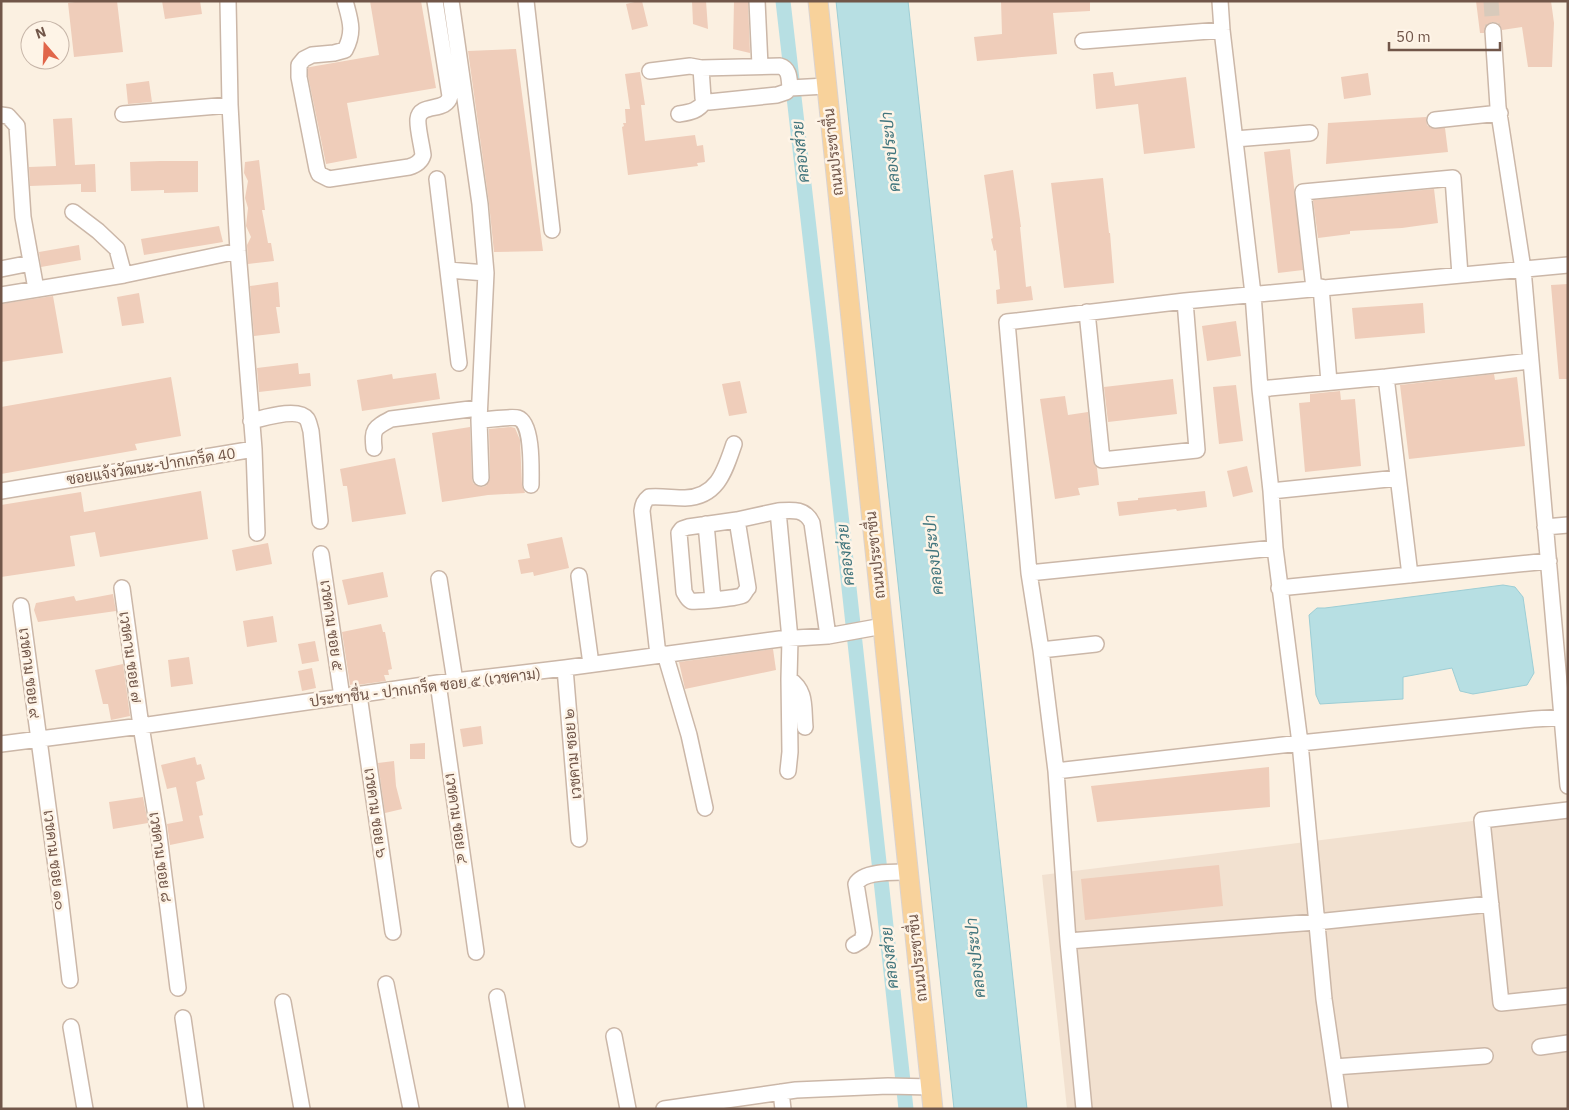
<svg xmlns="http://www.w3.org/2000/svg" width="1569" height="1110" font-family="'IBM Plex Sans',Sarabun,sans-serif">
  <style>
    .residential { fill: #f2e1d0 }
    .water { fill: #b7dfe3; stroke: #9dced5 }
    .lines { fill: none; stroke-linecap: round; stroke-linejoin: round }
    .canal { stroke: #b7dfe3; stroke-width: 15 }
    .building { fill: #efcdba }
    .minor-tunnel { stroke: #d8cabb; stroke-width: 15; stroke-dasharray: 15 8; stroke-linecap: butt }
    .minor-casing { stroke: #cbb7a8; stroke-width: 18 }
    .major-casing { stroke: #dad3d0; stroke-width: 21 }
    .minor { stroke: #fff; stroke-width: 15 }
    .major { stroke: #f8d29b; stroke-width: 19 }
    .labels { text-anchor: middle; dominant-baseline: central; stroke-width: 5; stroke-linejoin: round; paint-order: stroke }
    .street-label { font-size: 15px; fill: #715649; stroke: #fef4e7 }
    .water-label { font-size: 16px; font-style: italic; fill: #41757d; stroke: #fef4e7 }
  </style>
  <rect width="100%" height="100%" fill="#fbf0e1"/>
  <!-- residential -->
  <path class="residential" d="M1568 809V1109H1067L1042 875Z"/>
  <!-- water -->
  <path class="water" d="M836 1H908L1027 1109H954Z
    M1503 585 1515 587 1523 597 1534 673 1527 685 1473 694 1460 691 1452 668 1403 677V699L1320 704 1316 695 1309 615 1317 608H1325Z"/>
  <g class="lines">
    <!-- canal -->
    <path class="canal" d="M783 1 823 350 906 1109"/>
  </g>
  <!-- building -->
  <path class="building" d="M82 1H117L123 52 74 57 68 3Z
    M162 1H200L202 14 165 19Z
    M370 1H421L436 88 347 103 357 158 326 164 308 76V68L310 67 379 55Z
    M639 1H642L648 26 632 30 626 4Z
    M692 1H706L708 29 693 24Z
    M734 1H748L750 53 733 49Z
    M1001 1H1090V11L1053 13 1057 54 977 61 974 37 1002 34Z
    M1476 1H1551L1554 23 1552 67H1528L1522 27 1502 30 1498 23 1492 22 1485 26 1484 33H1480Z
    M516 49 543 251 494 252 489 203 468 51Z
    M640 72 645 105H641L645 141 695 135 697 146 703 145 705 162 697 163 698 166 628 175 622 127 624 126 623 123H626L625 109H630L625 74Z
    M1113 72 1115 86 1186 77 1195 148 1144 154 1138 104 1096 109 1093 74Z
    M1368 73 1371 95 1344 99 1341 77Z
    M149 81 152 102 128 104 126 84Z
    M1426 117 1427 125 1431 128H1445L1448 152 1326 164 1328 123Z
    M72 118 75 165 95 164 96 192H81V184L30 186 29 167 56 166 53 119Z
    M1290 149 1303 270 1278 273 1264 152Z
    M259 160 265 210H262L268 243H271L274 261 248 264 247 245 251 237 246 226 248 208 245 198 248 181 244 173 245 162Z
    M160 161H198V192L164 193V190L131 191 130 162Z
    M1013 170 1021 227H1020L1026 287 1031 286 1033 300 997 304 996 290 1000 289 996 250 994 251 991 239 993 238 984 175Z
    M1103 178 1109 233H1110L1114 283 1064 288 1051 183Z
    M1434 189 1438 223 1402 228 1350 231V234L1318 238 1313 200Z
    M219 226 223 242 144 255 141 239Z
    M79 245 81 260 41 267 39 252Z
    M278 282 280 307H276L280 333 254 336 250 286Z
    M1568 284V379H1559L1551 285Z
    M139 293 144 323 122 326 117 297Z
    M53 296 63 353 1 362V304Z
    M1423 303 1425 333 1355 339 1352 308Z
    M1236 321 1241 356 1207 361 1202 326Z
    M298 363 299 374 310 373 311 386 259 392 257 368Z
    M436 373 440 399 362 411 357 380 392 374 393 379Z
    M1494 374 1495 380 1517 377 1525 446 1409 459 1400 385Z
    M171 377 181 436 135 444 137 450 1 474V407Z
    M1173 379 1177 414 1108 422 1104 387Z
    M740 381 747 413 729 416 722 384Z
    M1236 385 1243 441 1219 444 1213 387Z
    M1340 391 1341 400 1355 399 1361 466 1305 472 1299 403 1310 402V394Z
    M1065 396 1068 415 1088 412 1093 461 1097 468 1099 485 1078 488 1080 495 1055 499 1040 399Z
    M470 427 472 478 473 483 481 487 486 486 490 478 489 429 511 427 515 428 520 440 522 485 525 493 488 495 442 502 432 433Z
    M395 458 406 514 352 522 347 486H343L340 469Z
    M1247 466 1253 492 1233 497 1227 471Z
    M201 491 208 539 100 557 95 532 70 536 75 566 1 577V505L81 492 84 512Z
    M1205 491 1207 507 1177 511 1176 509 1119 516 1117 502 1138 500V498Z
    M562 537 569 568 534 576 533 572 521 574 518 560 530 558 527 544Z
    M268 543 272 564 236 571 232 550Z
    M383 572 388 597 348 605 342 580Z
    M113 594 116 611 38 622 34 610 36 603 74 596 76 601Z
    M273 616 277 642 247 647 243 621Z
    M381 624 383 632H385L392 669 388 670 389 675H384L386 681 357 685V683L350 685 342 632Z
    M315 641 319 661 302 664 298 644Z
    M773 649 776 670 685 689 679 662Z
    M189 657 193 684 171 687 168 660Z
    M123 664 130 716 111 720 108 704H103L95 670Z
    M312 668 316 688 302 691 298 671Z
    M481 726 483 744 463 747 460 729Z
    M425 743V759H410V744Z
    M195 757 197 765 201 764 205 779 196 782 203 815 199 816 204 838 170 845 167 824 183 821 176 787 167 789 161 765Z
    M394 761 396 786 402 809 385 813 378 763Z
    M1269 767 1270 807 1097 822 1091 786Z
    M143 797 148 823 113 829 109 802Z
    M1219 865 1223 906 1085 920 1081 879Z"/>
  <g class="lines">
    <!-- minor-tunnel -->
    <path class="minor-tunnel" d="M1491 1 1493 31"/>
    <defs>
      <path id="minor" d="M345 1C350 20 355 31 345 50L334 53 312 55 304 59 299 65V77L317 169 319 174 329 179 409 167C416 165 421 162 423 155 422 146 417 127 418 119 420 102 447 113 450 96L435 1
        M451 1 480 204 486 273 479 420C487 420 512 416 518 418 533 423 531 471 531 485
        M526 1 552 230
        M757 1 760 66
        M1220 1 1222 30 1253 294 1260 389 1271 491 1275 548 1300 743 1324 999 1340 1109
        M1493 31 1498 107 1523 269 1568 786
        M1083 41 1222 30
        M650 71 690 66 701 68
        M790 88C789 79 790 69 780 66L701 68 703 98 705 101 709 102 777 95 786 92 790 88 826 86
        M123 114 230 105
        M679 114C691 112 698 111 705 101
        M1 115 8 116 17 126 23 217 36 289
        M1435 120 1500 113
        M1235 139 1310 133
        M437 179 459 363
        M73 212 98 231 117 249 124 275
        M1 269 31 263
        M448 270 486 273
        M1321 287 1329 382
        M1314 288 1303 192 1453 178 1460 275
        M1 295 124 275 238 251
        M1087 312 1102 460 1197 450 1185 301
        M1386 377 1410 575
        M1260 389 1386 377 1531 361
        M479 420 481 478
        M251 421C264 418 298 407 307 419 309 422 310 428 311 431L320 521
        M374 448C372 429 374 428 391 419L478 408
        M254 449 257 533
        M1 491 254 449 238 251 230 105 228 1
        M1271 491 1398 478
        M737 520 748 588C746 590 744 594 743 595 739 598 697 602 691 601 687 599 686 595 684 592L679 533 682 529 688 527Z
        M737 520 778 511
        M706 524 713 600
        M1545 527 1568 525
        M321 554 342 697
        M1029 573 1275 548
        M579 576 591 664
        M439 579 455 681
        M122 588 141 726 158 828 178 988
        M1279 588 1549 561
        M21 606 60 896 70 980
        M1041 650 1096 644
        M665 654 689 735 705 808
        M658 655 642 511C643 504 644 501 649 497 661 496 673 498 685 498 718 497 725 470 734 444
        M565 668 579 839
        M789 679C807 691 803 707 805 727
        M438 683 476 952
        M359 695 393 932
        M1 744 141 726 438 683 565 668 780 639 828 636 883 626
        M788 771 790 752 789 679 790 639 778 511C792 510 805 508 812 523L828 636
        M1056 771 1300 743 1534 719 1568 717
        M1568 810 1482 820 1501 1003 1568 996
        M1068 941 1316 922 1491 904
        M854 945 862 940 864 933 856 884C863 871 894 872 907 872
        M386 984 411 1109
        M497 997 517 1109
        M283 1002 302 1109
        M183 1018 196 1109
        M71 1027 85 1109
        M614 1036 628 1109
        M1540 1047 1568 1043
        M1334 1067 1485 1056
        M781 1092 783 1109
        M664 1109 796 1090 888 1086 931 1087
        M1084 1109 1068 941 1056 771 1041 650 1029 573 1007 322 1185 301 1568 265"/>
      <path id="major" d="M818 1 933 1109"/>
    </defs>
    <!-- minor casing -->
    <use href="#minor" class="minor-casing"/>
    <!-- major casing -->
    <use href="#major" class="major-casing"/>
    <!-- minor -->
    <use href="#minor" class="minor"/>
    <!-- major -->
    <use href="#major" class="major"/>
  </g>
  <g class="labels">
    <!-- street labels -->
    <g class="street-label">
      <text transform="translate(833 152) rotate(-96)">ถนนประชาชื่น</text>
      <text transform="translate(151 466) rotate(-9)">ซอยแจ้งวัฒนะ-ปากเกร็ด 40</text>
      <text transform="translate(875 555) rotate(-96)">ถนนประชาชื่น</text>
      <text transform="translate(332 625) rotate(82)">เวชคาม ซอย ๕</text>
      <text transform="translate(131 657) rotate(82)">เวชคาม ซอย ๗</text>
      <text transform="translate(30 673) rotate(83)">เวชคาม ซอย ๙</text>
      <text transform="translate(425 687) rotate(-7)">ประชาชื่น - ปากเกร็ด ซอย ๕ (เวชคาม)</text>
      <text transform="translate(572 754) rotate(-95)">เวชคาม ซอย ๒</text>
      <text transform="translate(376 813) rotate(82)">เวชคาม ซอย ๖</text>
      <text transform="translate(457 818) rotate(82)">เวชคาม ซอย ๔</text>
      <text transform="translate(161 857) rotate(82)">เวชคาม ซอย ๘</text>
      <text transform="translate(55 860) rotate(83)">เวชคาม ซอย ๑๐</text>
      <text transform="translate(917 958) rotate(-96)">ถนนประชาชื่น</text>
    </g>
    <!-- water labels -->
    <g class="water-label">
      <text transform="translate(800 152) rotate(-96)">คลองส่วย</text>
      <text transform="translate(890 152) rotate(-96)">คลองประปา</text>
      <text transform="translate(845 555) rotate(-96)">คลองส่วย</text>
      <text transform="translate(933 555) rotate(-96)">คลองประปา</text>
      <text transform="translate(889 958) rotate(-96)">คลองส่วย</text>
      <text transform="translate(975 958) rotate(-96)">คลองประปา</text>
    </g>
  </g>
  <!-- border -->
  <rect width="1569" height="1110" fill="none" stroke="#715649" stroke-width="5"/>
  <!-- north arrow -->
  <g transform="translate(45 45) rotate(341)"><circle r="24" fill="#fef4e7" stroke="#c6b5a8"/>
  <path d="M0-4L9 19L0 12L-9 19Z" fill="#e1664a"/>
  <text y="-8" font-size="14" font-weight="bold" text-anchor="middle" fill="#715649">N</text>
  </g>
  <!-- scale -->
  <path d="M1389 42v8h111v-8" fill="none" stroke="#715649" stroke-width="2.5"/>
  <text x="1396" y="42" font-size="15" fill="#715649" stroke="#fef4e7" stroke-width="4" paint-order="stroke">50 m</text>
</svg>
